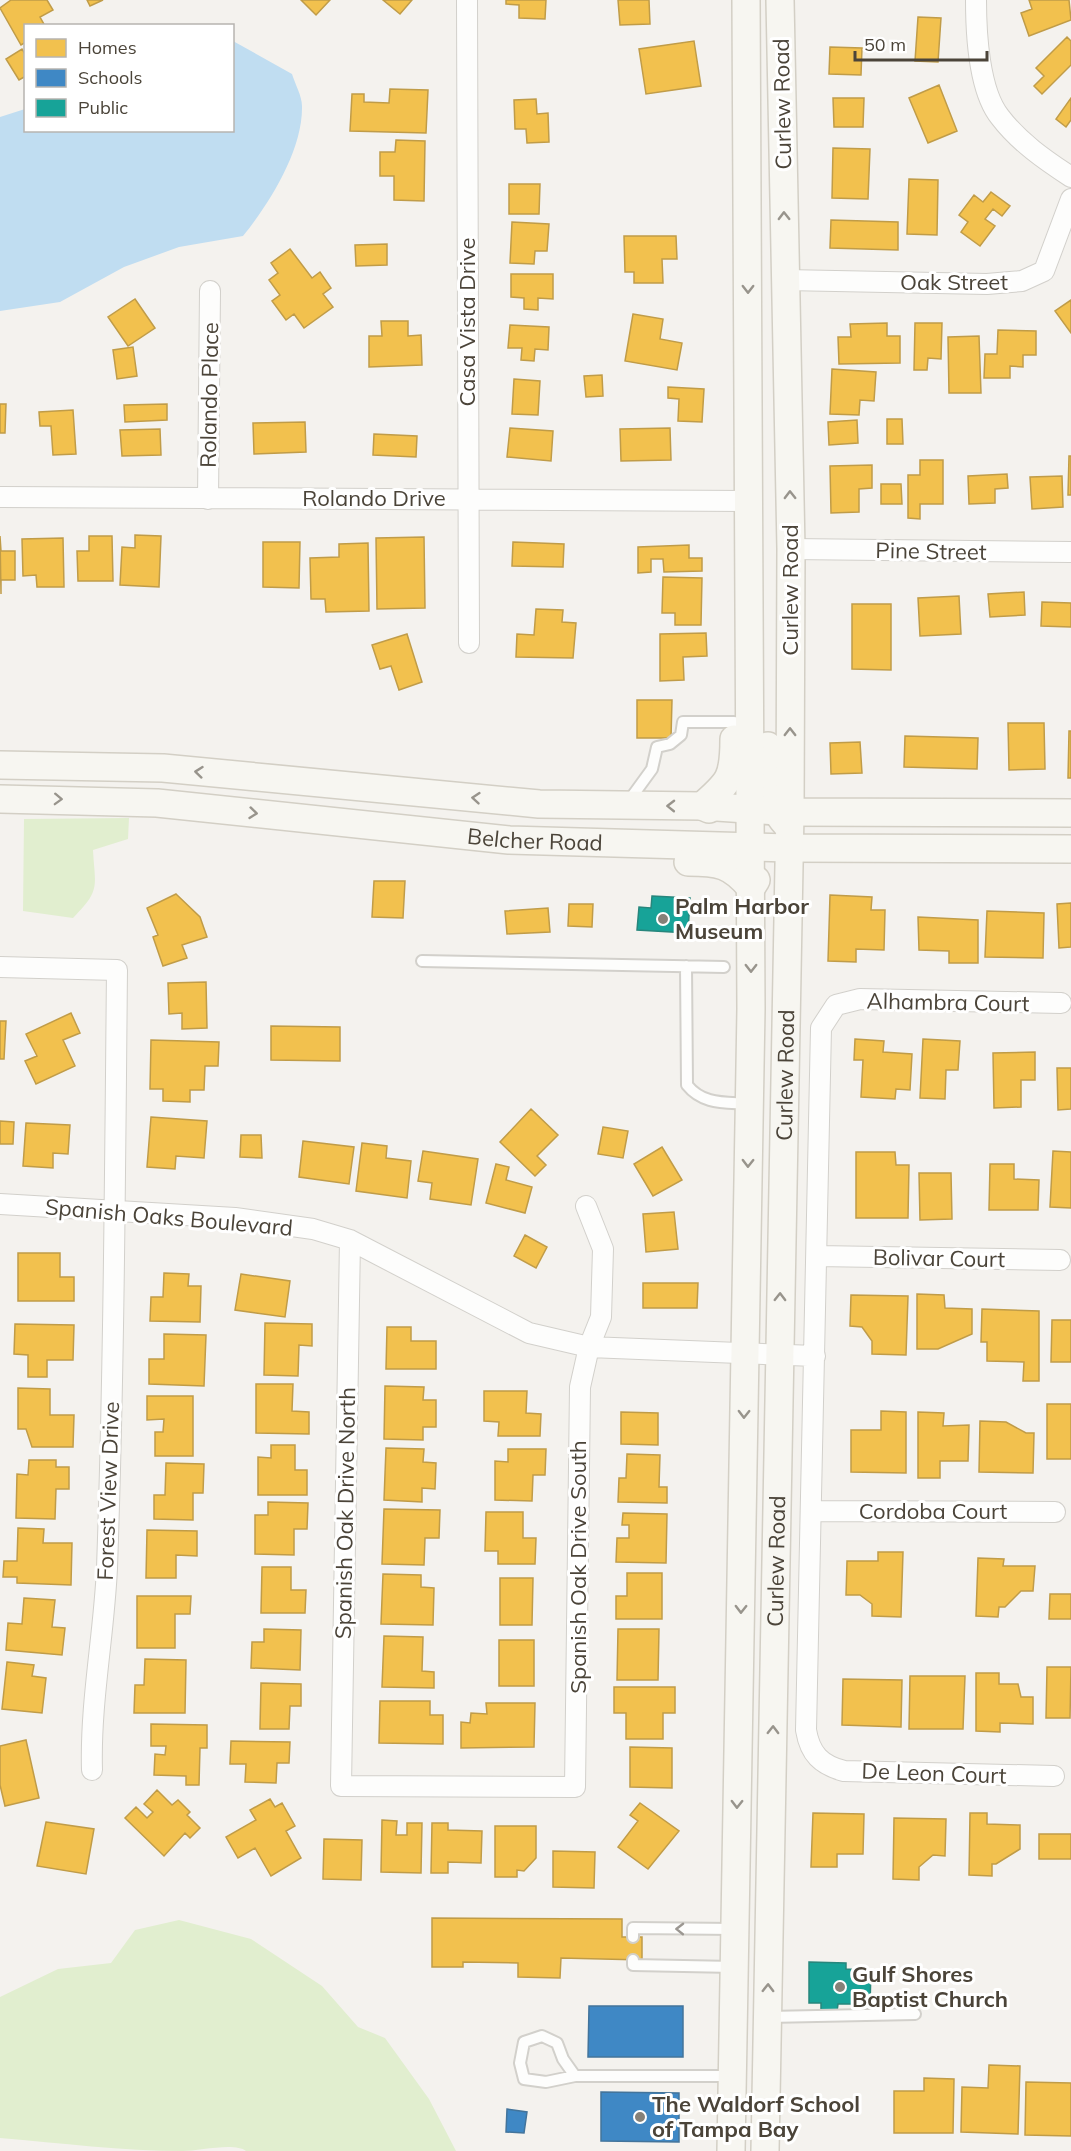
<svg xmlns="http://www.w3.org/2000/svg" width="1071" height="2151" font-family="Mulish,sans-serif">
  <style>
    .green { fill: #e1eecf }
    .water { fill: #c0ddf1 }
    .homes { fill: #f2c14e; stroke: #c09c48; stroke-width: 1.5 }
    .schools { fill: #3f88c5; stroke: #43749b; stroke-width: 1.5 }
    .public { fill: #17a398; stroke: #27867c; stroke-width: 1.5 }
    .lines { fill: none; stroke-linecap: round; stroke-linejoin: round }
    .lane-casing { stroke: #d2d0cb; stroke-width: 14 }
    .street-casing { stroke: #d2d0cb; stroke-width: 22 }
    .secondary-casing { stroke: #d3cfc5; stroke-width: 30 }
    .lane { stroke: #fdfdfc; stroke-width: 10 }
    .street { stroke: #fdfdfc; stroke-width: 20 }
    .secondary { stroke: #f7f6f1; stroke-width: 27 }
    .oneway { stroke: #98948c }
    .oneway2 { stroke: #9b9791 }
    .poi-dot { fill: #868178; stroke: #fff; stroke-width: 2 }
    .labels { text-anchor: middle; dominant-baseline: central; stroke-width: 6; stroke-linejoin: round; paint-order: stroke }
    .street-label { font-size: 22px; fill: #4b4439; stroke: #fff }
    .poi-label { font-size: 22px; font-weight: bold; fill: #4b4439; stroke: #fff; text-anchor: start }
  </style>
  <rect width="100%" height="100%" fill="#f4f2ee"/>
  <!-- green -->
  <path class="green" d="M129 818 128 839 93 850C95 887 101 890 73 918L23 911 24 819Z
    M179 1920 251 1939 322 1986 358 2027 385 2038 429 2099 456 2151H246C235 2142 198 2151 183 2151 122 2151 61 2143 0 2138V1997L58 1969 111 1963 135 1930Z"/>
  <!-- water -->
  <path class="water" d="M233 41 292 74C295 84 302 96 302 106 303 150 269 204 243 236L179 247 124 267 60 302 0 311V117L25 109 26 130H232Z"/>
  <!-- homes -->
  <path class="homes" d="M11 0H47L53 10 40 17 45 26H26V42L21 45 0 8Z
    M87 0H103L90 6Z
    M301 0H330L316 15Z
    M383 0H412L400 14Z
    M506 0H546L545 19 519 18V5L506 4Z
    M618 0H649L650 24 620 25Z
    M1029 0H1069L1071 20 1029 36 1021 13 1032 9Z
    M918 17 941 18 938 62 915 61Z
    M1067 37 1071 41V65L1042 94 1034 86 1044 76 1036 68Z
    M694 41 701 86 646 94 639 49Z
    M830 47 862 48 861 75 829 74Z
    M22 49 26 56V76L19 80 6 59Z
    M939 85 957 131 928 143 909 98Z
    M390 89 428 90 426 133 350 131 352 94H364V102L389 103Z
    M833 98H864L863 127H834Z
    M1071 98V120L1066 127 1056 119Z
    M536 99 537 114 548 113 549 142 527 143 526 129H515L514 100Z
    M396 140 425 141 424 201 394 200V176H380V152H395Z
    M833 148 870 149 868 199 832 198Z
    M909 179 938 180 937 235 907 234Z
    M509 184H540L539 214H509Z
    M991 192 1010 206 1002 216 993 209 985 219 995 226 980 246 961 232 968 222 959 215 974 195 983 202Z
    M831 220 898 222V250L830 248Z
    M512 222 549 224 547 251H535L534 264 510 263Z
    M624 236H676L677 259H662L663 283H634V272H625Z
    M387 244V265L356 266 355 245Z
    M290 249 312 278 320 272 331 288 323 294 333 307 304 328 294 314 286 320 272 301 280 295 269 280 278 273 271 263Z
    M511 274H553V299L538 298V310L524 309V298L511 297Z
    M135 299 155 328 128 346 108 317Z
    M1071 300V333L1055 311Z
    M633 314 663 319 660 339 682 343 677 370 625 361Z
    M381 321H408V336L421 335 422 365 369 367V336H382Z
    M887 323V336H900V363L839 364 838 337H851L850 324Z
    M915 323H942L941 359 928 358 927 370H914Z
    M510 325 549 327 548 350 535 349 534 361 521 360 522 348H508Z
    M998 330 1036 331V355H1023V367L1010 366V378H984L985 354H997Z
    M979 336 981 393H949L948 337Z
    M133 347 137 376 117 379 113 350Z
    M832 369 876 372 874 401 860 400 859 415 830 414Z
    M602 375 603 396 586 397 584 376Z
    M514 379 540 381 538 415 512 414Z
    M668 387 704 389 702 422 678 421 679 399 668 398Z
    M0 404H6L5 433H0Z
    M167 404V420L125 422 124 405Z
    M73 410 76 454 53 455 51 426H40L39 412Z
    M887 419H902L903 444H887Z
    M857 420 858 443 829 445 828 422Z
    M305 422 306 452 254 454 253 423Z
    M510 428 553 431 551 461 507 457Z
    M670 428 671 460 621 461 620 429Z
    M160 429 161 455 122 456 120 430Z
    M374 434 417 436 416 457 373 455Z
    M1069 456H1071V495H1068Z
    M920 460H943V504H920V519L908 518V475H920Z
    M872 465V488L859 489V512L831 513 830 466Z
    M1007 474 1008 488 995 489V503L969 504 968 476Z
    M1062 476 1063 507 1032 509 1030 477Z
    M881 484H901L902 504H881Z
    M135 535 161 536 159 587 120 585 122 547 135 548Z
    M0 536 1 551H15V580H1V594Z
    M89 536H112L113 581H78L77 551H89Z
    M424 537 425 608 377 609 376 538Z
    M63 538 64 587H37L36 575 23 576 22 539Z
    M263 542H300L299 588 263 587Z
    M513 542 564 544 563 567 512 566Z
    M368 543 369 611 326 612 325 599H311L310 558 339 557V544Z
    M689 545V558H702V571L664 572 663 559H651V572L638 573V547Z
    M663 577 702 578 701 625H675V613H662Z
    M1024 592 1025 615 990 617 988 594Z
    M959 596 961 634 920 636 918 598Z
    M1042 602 1071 603V627L1041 626Z
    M852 604H891V670L852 669Z
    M536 609 563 610 562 622 576 623 573 658 516 657 517 634 534 635Z
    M706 633 707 656 683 657 684 680 660 681V634Z
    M407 634 422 682 399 690 391 666 380 669 372 645Z
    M637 700H672L671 738H637Z
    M1008 723H1044L1045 769 1009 770Z
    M1069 731H1071V778H1068Z
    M905 736 978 738 977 769 904 767Z
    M860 742 862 773 831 774 830 743Z
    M374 881H405L403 918 372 917Z
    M176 894 200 917 207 937 182 945 187 958 163 966 153 937 158 935 147 908Z
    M830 895 872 897 871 910H885L884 950 856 949V962L828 961Z
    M1071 903V947L1059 948 1057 904Z
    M569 904H593L592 927 568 926Z
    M548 908 550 932 507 934 505 911Z
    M987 911 1044 913 1043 958 985 957Z
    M918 917 978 920V963H949V951L919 950Z
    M206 982 207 1028 182 1029V1013L169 1014 168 983Z
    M71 1013 80 1033 63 1040 75 1066 36 1084 25 1061 37 1056 26 1034Z
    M0 1021H6L4 1059H0Z
    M271 1026 340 1027V1061L271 1060Z
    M855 1039 884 1041 883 1052 912 1054 910 1090 896 1089 895 1099 861 1097 863 1060H854Z
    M923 1039 960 1041 958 1070H946L945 1099 920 1098Z
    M151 1040 219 1042 218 1066H205L204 1090H190V1102L163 1101V1089H150Z
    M1035 1052V1080H1021V1107L994 1108 993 1053Z
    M1057 1068H1071V1109L1058 1110Z
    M531 1109 558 1135 537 1156 546 1165 535 1176 500 1142Z
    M151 1117 207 1121 204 1158 176 1156 175 1169 147 1167Z
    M0 1121 14 1122 13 1144H0Z
    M26 1123 70 1125 68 1154 53 1153V1168L23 1166Z
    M603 1127 628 1131 623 1158 598 1154Z
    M241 1135H261L262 1158 240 1157Z
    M303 1141 354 1147 349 1184 299 1177Z
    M362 1143 387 1146 386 1158 411 1161 407 1198 356 1191Z
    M662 1147 682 1180 653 1196 634 1164Z
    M423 1151 478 1159 471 1205 430 1199 432 1183 418 1181Z
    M1053 1151 1071 1152V1208L1050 1207Z
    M856 1152H895L896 1165H909L908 1218H856Z
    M496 1164 509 1167 506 1180 532 1187 525 1213 486 1203Z
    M990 1164H1014V1179L1039 1180 1038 1210H989Z
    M919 1173H951L952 1219 920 1220Z
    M674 1212 678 1249 646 1252 643 1214Z
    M525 1235 547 1247 536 1268 514 1256Z
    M18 1253H60V1277H74V1301H18Z
    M164 1273 189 1274 188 1286H201L200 1322 150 1321 151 1297H163Z
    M241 1274 290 1281 285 1317 235 1310Z
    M643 1283H698L697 1308H643Z
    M917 1294 944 1295 945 1308 972 1309V1334L938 1349H917Z
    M851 1295 908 1296 906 1355 872 1354V1341L862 1327 850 1326Z
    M982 1309 1039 1311V1381H1023L1024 1362 987 1361V1342H981Z
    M1052 1320H1071V1362H1051Z
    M265 1323 312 1324V1346L299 1345 298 1376 264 1375Z
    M15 1324 74 1325 73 1360H47V1377H28V1355L14 1354Z
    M387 1327H411V1341H436V1369H386Z
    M164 1334 206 1335 204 1386 149 1384V1359H164Z
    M256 1384H293L292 1411 309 1412V1434L256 1433Z
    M385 1386 424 1387 423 1400H436V1427H423V1440L384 1439Z
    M18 1388 50 1389V1415H74L73 1447H32L26 1429H18Z
    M484 1391H527L526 1413 541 1414 540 1436H498L499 1422 484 1421Z
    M147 1396H193V1456H155V1432H163L164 1419 147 1420Z
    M1047 1404H1071V1459H1047Z
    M881 1411 906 1412V1473L851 1472V1430H881Z
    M621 1412 658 1413V1445L621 1444Z
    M918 1412 944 1413 943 1426 969 1425 968 1461H940V1478H918Z
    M980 1421 1006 1422 1026 1433H1034L1033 1473 979 1472Z
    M271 1445H295V1470H307V1495H258V1457L271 1458Z
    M386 1448 424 1449 423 1462 436 1463 435 1489 422 1488V1502L384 1500Z
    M508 1449H546L545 1475H533L532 1501 495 1500V1461L508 1462Z
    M627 1454 660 1455 659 1487H667V1503L618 1502 619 1478H626Z
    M29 1460H56V1467H69V1489H56L55 1519 16 1518 17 1474 28 1475Z
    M166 1463 204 1464 203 1493H193V1520L154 1519V1495H165Z
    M268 1502 308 1503 307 1529H294V1555L255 1554V1515H268Z
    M384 1509 440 1510 439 1538H425L424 1565 382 1564Z
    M486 1512H523V1538H536L535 1564H498V1551H485Z
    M623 1513 667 1514 666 1563 616 1562 617 1538H629V1525H622Z
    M18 1528 44 1529 43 1543H72L71 1585 17 1583V1577H3L4 1561H17Z
    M147 1530 197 1531V1556L176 1555V1578H146Z
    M878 1552H903L901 1617 872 1616V1604L860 1595H846L847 1561H878Z
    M978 1558 1004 1559 1003 1566H1035L1033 1591H1021L1005 1607H999L998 1617 976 1616Z
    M262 1567H291V1590H306L305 1613H261Z
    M627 1573H662V1619H616V1596H627Z
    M383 1574 421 1575V1587L434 1588 433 1625 381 1624Z
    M500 1578H533L532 1625H500Z
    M1050 1594H1071V1619H1049Z
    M137 1596H191L190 1614H175V1648H137Z
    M24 1598 55 1600 52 1627 65 1628 62 1655 6 1650 8 1623 22 1624Z
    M264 1629 301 1630 300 1670 251 1668 252 1642H264Z
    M618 1629H659L658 1680H617Z
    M384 1636 423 1637 422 1671 434 1672V1688L382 1687Z
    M499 1640H534V1686H499Z
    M145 1659 186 1660 185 1713H134L135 1685H144Z
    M7 1662 34 1665 32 1676 46 1678 42 1713 2 1709Z
    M1047 1667H1071L1070 1718H1046Z
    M976 1673H999V1684H1018L1021 1697H1033V1724L1000 1723V1732L976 1731Z
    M910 1676H965L963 1729H909Z
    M843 1679 902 1680 901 1727 842 1725Z
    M261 1683 301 1684V1706H290L289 1729H260Z
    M614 1687H675V1713H663V1739H626V1713H614Z
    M380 1701H430V1715H443V1744L379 1743Z
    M486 1703H535L534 1747 461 1748V1722L470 1723 471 1713 487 1714Z
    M151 1724 207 1725V1748H200L199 1785H186V1776L154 1775 155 1754 165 1755 166 1746H151Z
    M26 1740 39 1798 5 1806 0 1785V1746Z
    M231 1741 290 1742 289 1763H277L276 1783 245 1782 246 1764H230Z
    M630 1747 672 1748V1788L630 1787Z
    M157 1790 172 1805 178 1800 190 1812 187 1815 200 1828 190 1838 185 1833 164 1856 125 1818 136 1807 147 1818 153 1812 144 1804Z
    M270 1799 275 1807 282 1803 295 1826 286 1831 301 1858 271 1876 255 1848 238 1858 226 1837 256 1820 250 1810Z
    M640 1803 679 1831 648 1869 618 1847 638 1821 630 1815Z
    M813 1813 864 1814 863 1854H837V1867H811Z
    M970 1813H987V1824L1020 1825V1849L996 1864H992V1876L969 1875Z
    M894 1818 946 1819 945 1856 933 1855 919 1867V1880L893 1879Z
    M382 1820 397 1821 396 1835H407V1823H422L421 1873 381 1872Z
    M46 1822 94 1829 86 1874 37 1866Z
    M432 1823H448V1830L482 1831 481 1863 448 1862V1873H431Z
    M495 1826H536V1858L524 1871 517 1870V1877H495Z
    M1039 1834H1071V1859H1039Z
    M324 1839 362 1840 361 1880 323 1879Z
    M553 1851 595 1852 594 1888 553 1887Z
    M432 1918 622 1919V1937H642V1960L561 1958 560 1978 518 1977V1963L463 1962V1967H432Z
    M989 2065 1020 2066 1018 2134 961 2132 962 2087 988 2088Z
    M924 2078 954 2079 953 2133H894V2091H924Z
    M1026 2082 1071 2083V2136L1025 2135Z"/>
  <!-- schools -->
  <path class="schools" d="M589 2006H683V2057H588Z
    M601 2092 679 2093V2142L601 2141Z
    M507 2109 527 2112 524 2133 506 2132Z"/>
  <!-- public -->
  <path class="public" d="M652 896 690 898 688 933 637 930 639 907 651 908Z
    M809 1962 846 1963V1969L871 1970 870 2004H838L837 2012 821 2011V2003H809Z"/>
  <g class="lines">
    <defs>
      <path id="lane" d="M628 802 652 769 657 747 670 744 681 735 683 722H734
        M422 961 724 967
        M686 966 687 1085C703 1105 725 1102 749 1104
        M633 1937V1928L735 1929
        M633 1960V1965L734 1967
        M768 2017 915 2014
        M575 2076 546 2082 524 2079 520 2063 524 2042 542 2036 557 2043 563 2059 575 2076H733"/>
      <path id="street" d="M467 0 469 643
        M976 0C976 33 979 91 1000 117 1019 142 1045 160 1071 177
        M785 280 987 284 1022 281 1044 271 1071 199
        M0 497 748 501
        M208 499 210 291
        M791 549 1071 552
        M0 967 117 970C115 1169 114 1368 107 1568 104 1635 90 1703 92 1770
        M0 1204 235 1218 313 1229 350 1240 529 1333 589 1347 815 1356
        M350 1240 341 1786 575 1787 580 1387 589 1347 601 1317 603 1249 586 1206
        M817 1256 1060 1260
        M811 1511 1055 1512
        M1054 1776 844 1771C821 1765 810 1754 806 1730L821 1028 836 1005 860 999 1061 1003"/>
      <g id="secondary">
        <path d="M768 746C768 773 766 802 786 824"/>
        <path d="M0 765 163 768 539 804 702 806 790 812 1071 813"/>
        <path id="s1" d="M0 799 157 803 509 840 789 848 1071 849"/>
        <path d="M709 809 702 806C730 782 734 777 734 739"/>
        <path d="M688 862C719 862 731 864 751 888L756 880"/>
        <path d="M731 2151 751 1009 746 0"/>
        <path id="s2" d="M765 2151 790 812 791 549 780 0"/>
      </g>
    </defs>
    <!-- lane casing -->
    <use href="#lane" class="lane-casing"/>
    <!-- street casing -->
    <use href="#street" class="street-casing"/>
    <!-- secondary casing -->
    <use href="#secondary" class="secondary-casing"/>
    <!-- lane -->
    <use href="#lane" class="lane"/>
    <!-- street -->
    <use href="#street" class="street"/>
    <!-- secondary -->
    <use href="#secondary" class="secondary"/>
  </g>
  <!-- one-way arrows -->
  <defs><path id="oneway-chevron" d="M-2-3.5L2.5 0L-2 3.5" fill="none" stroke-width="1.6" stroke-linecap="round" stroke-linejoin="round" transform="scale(1.5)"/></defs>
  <g class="oneway">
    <use href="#oneway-chevron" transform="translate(784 216) rotate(-91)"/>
    <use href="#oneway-chevron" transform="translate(748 289) rotate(90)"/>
    <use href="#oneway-chevron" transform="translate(790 495) rotate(-91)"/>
    <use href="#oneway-chevron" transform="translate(790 732) rotate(-90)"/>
    <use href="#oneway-chevron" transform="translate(199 772) rotate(-174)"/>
    <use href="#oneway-chevron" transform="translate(476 798) rotate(-175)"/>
    <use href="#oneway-chevron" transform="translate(58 799) rotate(2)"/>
    <use href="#oneway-chevron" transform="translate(671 806) rotate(-179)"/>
    <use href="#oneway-chevron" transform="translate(253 813) rotate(6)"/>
    <use href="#oneway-chevron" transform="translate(751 968) rotate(90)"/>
    <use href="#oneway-chevron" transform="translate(748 1163) rotate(91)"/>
    <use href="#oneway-chevron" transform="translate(780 1297) rotate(-89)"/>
    <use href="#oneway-chevron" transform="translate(744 1414) rotate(91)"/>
    <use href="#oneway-chevron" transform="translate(741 1609) rotate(91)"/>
    <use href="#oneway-chevron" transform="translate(773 1730) rotate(-89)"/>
    <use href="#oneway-chevron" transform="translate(737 1804) rotate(91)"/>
    <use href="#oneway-chevron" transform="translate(768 1988) rotate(-89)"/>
  </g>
  <use class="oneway2" href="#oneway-chevron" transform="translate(680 1929) rotate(-179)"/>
  <!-- markers -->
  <g class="poi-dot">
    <circle cx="663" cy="919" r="6"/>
    <circle cx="840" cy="1987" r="6"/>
    <circle cx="640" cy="2117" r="6"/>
  </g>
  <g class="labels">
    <!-- street labels -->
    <g class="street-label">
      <text transform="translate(782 104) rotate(-91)">Curlew Road</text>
      <text x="954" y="282">Oak Street</text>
      <text transform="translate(467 322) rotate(-90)">Casa Vista Drive</text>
      <text transform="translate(209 395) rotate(-89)">Rolando Place</text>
      <text x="374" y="498">Rolando Drive</text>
      <text transform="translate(931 551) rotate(1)">Pine Street</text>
      <text transform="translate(790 590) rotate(-90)">Curlew Road</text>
      <text stroke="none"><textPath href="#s1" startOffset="537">Belcher Road</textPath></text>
      <text transform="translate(948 1002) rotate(1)">Alhambra Court</text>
      <text stroke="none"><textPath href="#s2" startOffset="1076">Curlew Road</textPath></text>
      <text transform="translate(169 1217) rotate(5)">Spanish Oaks Boulevard</text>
      <text transform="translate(939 1258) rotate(1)">Bolivar Court</text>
      <text transform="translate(108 1491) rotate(-88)">Forest View Drive</text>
      <text x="933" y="1511">Cordoba Court</text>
      <text transform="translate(345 1513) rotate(-89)">Spanish Oak Drive North</text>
      <text stroke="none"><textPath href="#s2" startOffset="590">Curlew Road</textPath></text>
      <text transform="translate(578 1567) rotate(-90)">Spanish Oak Drive South</text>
      <text transform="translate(934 1773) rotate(2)">De Leon Court</text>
    </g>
    <!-- poi labels -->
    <g class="poi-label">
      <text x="675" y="906">Palm Harbor<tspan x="675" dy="25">Museum</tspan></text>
      <text x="852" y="1974">Gulf Shores<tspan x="852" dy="25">Baptist Church</tspan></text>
      <text x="652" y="2104">The Waldorf School<tspan x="652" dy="25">of Tampa Bay</tspan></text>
    </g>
  </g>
  <!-- legend -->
  <rect x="24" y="24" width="210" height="108" fill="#ffffff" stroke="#b7b4b0" stroke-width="1.5"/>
  <rect x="36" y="39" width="30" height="18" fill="#f2c14e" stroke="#b7b4b0" stroke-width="1.5"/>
  <text x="78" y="54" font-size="18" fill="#4b4439">Homes</text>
  <rect x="36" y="69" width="30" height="18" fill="#3f88c5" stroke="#b7b4b0" stroke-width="1.5"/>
  <text x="78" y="84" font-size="18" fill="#4b4439">Schools</text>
  <rect x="36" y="99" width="30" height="18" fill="#17a398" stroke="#b7b4b0" stroke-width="1.5"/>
  <text x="78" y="114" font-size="18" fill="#4b4439">Public</text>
  <!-- scale -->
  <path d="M855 51v9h132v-9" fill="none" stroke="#4b4439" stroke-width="3"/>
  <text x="864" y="51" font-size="18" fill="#4b4439" stroke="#ffffff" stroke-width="4.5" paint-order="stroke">50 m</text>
</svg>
